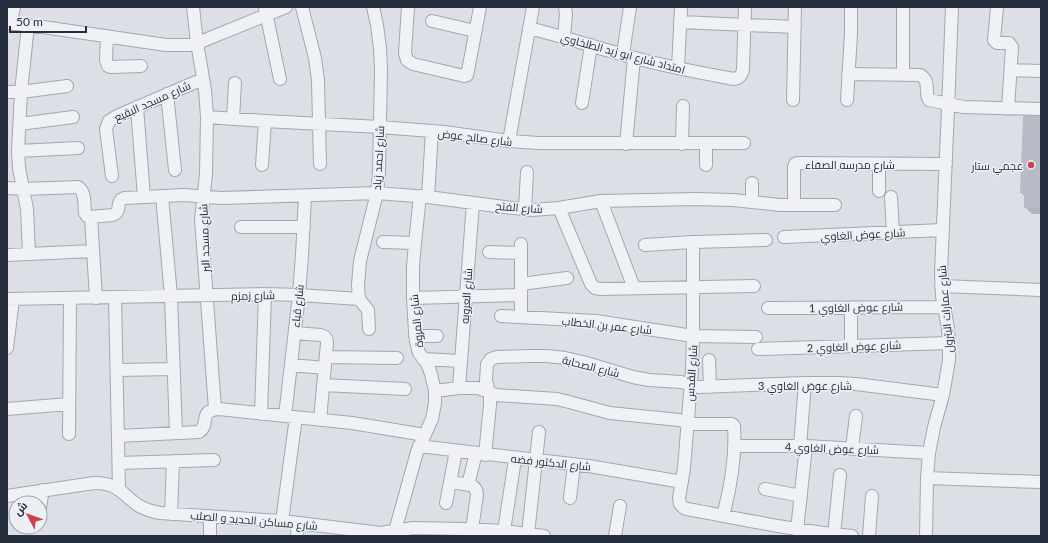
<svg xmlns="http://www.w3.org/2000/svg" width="1048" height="543" font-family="Lato,Cairo,sans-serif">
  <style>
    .shadow { fill: #0003 }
    .building { fill: #b7bbc6 }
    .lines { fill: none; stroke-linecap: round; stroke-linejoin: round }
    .minor-casing { stroke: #a2a7b0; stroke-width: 14 }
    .minor { stroke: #eff1f5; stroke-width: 12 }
    .poi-dot { fill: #cd404c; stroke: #eceff4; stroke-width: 1.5 }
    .labels { text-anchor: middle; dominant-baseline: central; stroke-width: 3; stroke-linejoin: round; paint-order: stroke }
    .street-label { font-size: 11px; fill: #262d3d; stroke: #eceff4 }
    .poi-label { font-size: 11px; fill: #262d3d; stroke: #eceff4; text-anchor: end }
  </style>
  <rect width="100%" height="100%" fill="#dce0e6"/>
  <!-- shadow -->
  <path class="shadow" d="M1041 117V214H1032L1025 207V197L1021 192Z"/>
  <!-- building -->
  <path class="building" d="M1023 115 1041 116V208H1024V193H1020Z"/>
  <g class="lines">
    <defs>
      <path id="minor" d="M193 7 197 43 205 90 207 117 206 174 201 219 215 409
        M302 7 315 58 318 80 320 164
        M408 7 405 53 407 60 413 64 464 76 467 75 468 71 480 7
        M997 7 994 40 997 43H1009L1012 47 1008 109
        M265 8 280 79
        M432 21 475 31
        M680 22 795 27
        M7 23 43 27 166 45H190L200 42 286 7
        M11 23 14 7
        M28 25 21 92 18 151 19 168 27 209 29 254
        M529 28C565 37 600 49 635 58 668 67 701 73 734 79 740 78 742 75 743 69L745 7
        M107 36 106 60 108 66 111 67 141 66
        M564 37 566 14 565 7
        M623 54 630 7
        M678 68 681 7
        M1011 70 1041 71
        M848 74 920 75C931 81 924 92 929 100L963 107 1041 109
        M903 75V7
        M7 92H21L67 86
        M167 94 175 170
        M793 100 795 7
        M847 100 851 34V7
        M582 103 591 45
        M137 107 144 197
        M207 117 265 121 380 127 444 132 509 141 539 143H744
        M233 119 235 83
        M20 124 73 117
        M509 141 533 7
        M626 144 634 58
        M682 144 683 106
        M18 151 78 148
        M262 165 265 121
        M706 165V144
        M112 176 106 129 109 121 117 116 203 79
        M7 188 24 189 78 187C86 192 84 204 85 213L87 216 90 217 113 215C123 211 114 202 124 198L184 195 221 198 377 193 428 197 504 207 532 210 559 208 601 201 696 199 733 200 780 205H835
        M879 191V164
        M162 196 171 296 176 433
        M428 197 432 131
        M891 197 893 232
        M601 201 634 288
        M752 202V183
        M794 205V167L795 164 798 163 946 164
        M559 208 591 284 595 288 601 289 754 286
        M525 209 527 172
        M91 217 96 298
        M241 227H304
        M784 237 942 230
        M383 242 415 243
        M693 242V336L692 369 684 468 679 498 680 504 684 508 687 509C742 519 796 531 852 536
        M521 244V317
        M645 245 693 242 766 240
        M489 252 521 253
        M7 255 93 251
        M521 284 567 278
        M941 286 1041 290
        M115 297 119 489
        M413 298 521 295
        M7 299 265 294 299 295 359 299
        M768 308 944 307
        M501 316 596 321 693 336 756 337
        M369 329 368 310 359 299 358 285 360 261 377 193 379 172 381 70 380 48 377 25 373 7
        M295 333 320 335C325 336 327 338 327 343L320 420
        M415 336H437
        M851 346V308
        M7 348 13 299
        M758 349 949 343
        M326 357 397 358
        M423 359 461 361
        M709 360 710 387
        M291 365 325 368
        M117 370 174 369
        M323 385 405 389
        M459 388 473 203
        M435 391 459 388H478L496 395 557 399 569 402 610 413 679 420 694 424H732L734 426C736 456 731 486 723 516
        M7 409 69 404
        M261 414 265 294
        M285 416 299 295 302 255 305 196
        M69 434 70 298
        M118 436 199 432C211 424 197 411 219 409L352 423 425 435
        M419 446 589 466 682 482
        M735 446H806L929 453
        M800 446 805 383
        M852 448 856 416
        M485 455 490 405V396L486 381 487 364 491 359 497 357 529 356H547L565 358 583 362 633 377 649 380 681 382 699 387 805 383H839L856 384 943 395
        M119 463 214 460
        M927 478 1041 482
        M450 482 471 485C475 487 477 490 477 495L472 529
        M468 485 476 453
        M765 489 801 496
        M7 496 94 483C121 483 122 496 141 507 147 510 154 512 160 513L282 521 381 533 413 528 463 529 504 531 544 536
        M570 498 574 465
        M446 503 456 451
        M40 507 43 490
        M171 514 173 461
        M282 521 296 417
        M797 530 806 446
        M395 531 417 452 432 419 435 403V391L431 374 427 363 419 353 416 341 415 332 413 298V267L415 243 420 196
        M504 531 515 459
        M528 534 539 432
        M834 535 840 475
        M210 536V516
        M297 536 298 523
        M615 536 620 506
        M869 536 872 496
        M926 536 927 478 929 453 934 427 943 395 949 360V343L948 328 942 296 941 272 948 109 952 7"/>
    </defs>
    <!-- minor casing -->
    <use href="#minor" class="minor-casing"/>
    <!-- minor -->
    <use href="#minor" class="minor"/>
  </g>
  <!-- markers -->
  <circle class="poi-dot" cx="1031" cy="165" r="4"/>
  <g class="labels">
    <!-- street labels -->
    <g class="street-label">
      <text transform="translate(623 53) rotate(15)">امتداد شارع ابو زيد الطلخاوي</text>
      <text transform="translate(152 101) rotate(-24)">شارع مسجد البقيع</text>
      <text transform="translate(475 137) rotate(7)">شارع صالح عوض</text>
      <text transform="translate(378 158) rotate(-87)">شارع احمد زياد</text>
      <text x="850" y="164">شارع مدرسه الصفاء</text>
      <text transform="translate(519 207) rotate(4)">شارع الفتح</text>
      <text transform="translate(863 234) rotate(-3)">شارع عوض الغاوي</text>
      <text transform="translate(204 238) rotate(-92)">شارع مسجد البر</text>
      <text transform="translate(253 295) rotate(-1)">شارع زمزم</text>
      <text transform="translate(466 296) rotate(-86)">شارع العروبه</text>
      <text transform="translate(297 306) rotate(-84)">شارع قباء</text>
      <text transform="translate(856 307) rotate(-1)">شارع عوض الغاوي 1</text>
      <text transform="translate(945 309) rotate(-95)">شارع عمارات البترول</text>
      <text transform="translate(416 321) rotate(-96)">شارع المروة</text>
      <text transform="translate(607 325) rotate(6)">شارع عمر بن الخطاب</text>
      <text transform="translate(854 346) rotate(-2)">شارع عوض الغاوي 2</text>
      <text transform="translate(591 366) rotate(14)">شارع الصحابة</text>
      <text transform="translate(691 373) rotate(-86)">شارع القدس</text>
      <text x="805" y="385">شارع عوض الغاوي 3</text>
      <text transform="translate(832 448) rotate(2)">شارع عوض الغاوي 4</text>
      <text transform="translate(551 462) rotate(6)">شارع الدكتور فضه</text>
      <text transform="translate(254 520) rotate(5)">شارع مساكن الحديد و الصلب</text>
    </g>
    <!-- poi labels -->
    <g class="poi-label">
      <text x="1023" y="165">عجمي ستار</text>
    </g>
  </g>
  <!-- border -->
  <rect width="1048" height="543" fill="none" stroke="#262d3d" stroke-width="16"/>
  <!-- north arrow -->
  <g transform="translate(28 515) rotate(311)"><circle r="19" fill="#eceff4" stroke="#9da1ab"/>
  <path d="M0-3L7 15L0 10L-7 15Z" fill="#cd404c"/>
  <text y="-6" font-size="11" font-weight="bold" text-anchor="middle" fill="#262d3d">ش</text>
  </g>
  <!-- scale -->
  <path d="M10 26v6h76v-6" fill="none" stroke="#262d3d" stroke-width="2"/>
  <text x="16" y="26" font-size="12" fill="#262d3d" stroke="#eceff4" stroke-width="3" paint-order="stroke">50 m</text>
</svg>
